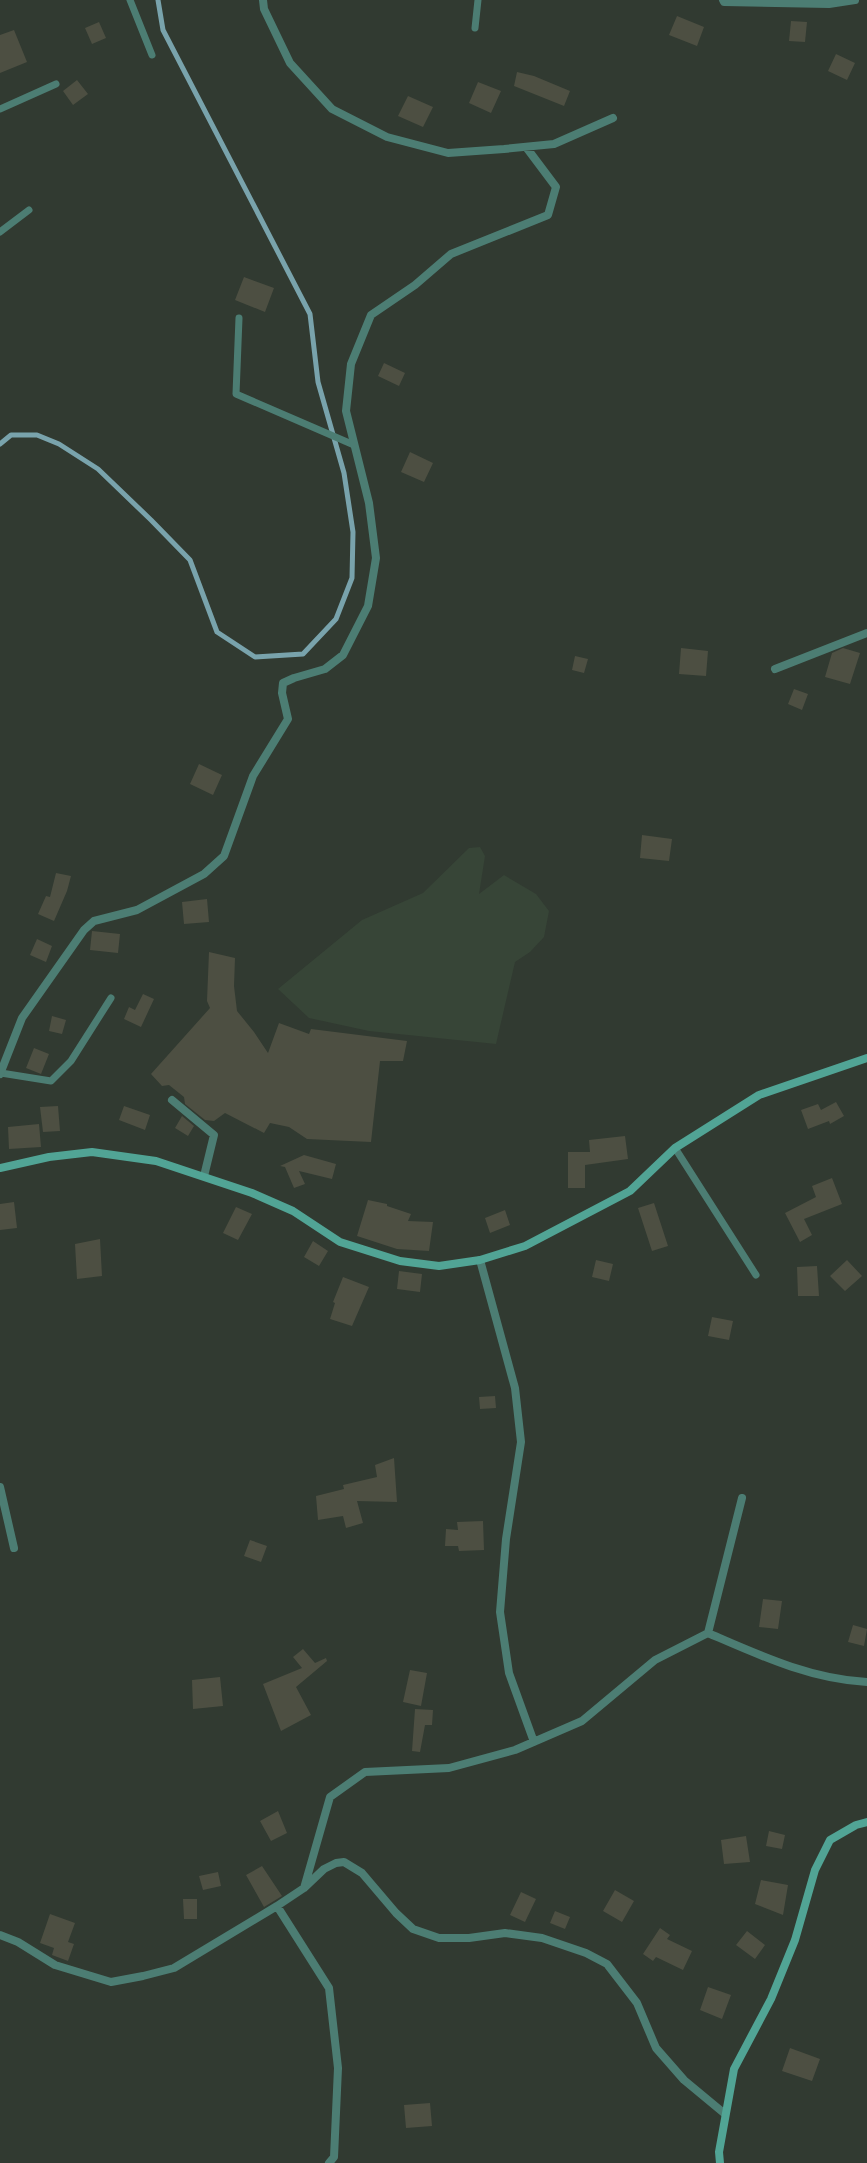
<svg xmlns="http://www.w3.org/2000/svg" width="867" height="2163" font-family="'PT Sans',sans-serif">
  <style>
    .built { fill: #374537 }
    .lines { fill: none; stroke-linecap: round; stroke-linejoin: round }
    .stream { stroke: #79a3ac; stroke-width: 5 }
    .building { fill: #4d4f42 }
    .lane { stroke: #4c7d73; stroke-width: 7 }
    .street { stroke: #4c7d73; stroke-width: 8 }
    .secondary { stroke: #51a495; stroke-width: 8 }
  </style>
  <rect width="100%" height="100%" fill="#313a31"/>
  <!-- built -->
  <path class="built" d="M480 847 485 856 479 894 504 875 536 894 549 911 544 937 530 952 515 962 496 1044 369 1031 309 1018 278 989 362 920 423 893 469 848Z"/>
  <g class="lines">
    <!-- stream -->
    <path class="stream" d="M0 444 11 435H37L59 444 98 469 151 520 190 560 217 632 255 657 303 654 336 619 352 578 353 532 344 473 318 382 310 314 163 30 158 0"/>
  </g>
  <!-- building -->
  <path class="building" d="M677 16 704 27 697 46 669 35Z
    M791 21 807 22 805 42 789 41Z
    M99 22 106 38 92 44 85 28Z
    M14 30 27 62 0 73V35Z
    M836 54 855 63 847 80 828 71Z
    M517 72 534 76 570 91 564 106 514 86Z
    M77 80 88 94 73 105 63 91Z
    M478 82 501 91 491 113 469 103Z
    M408 96 433 107 423 127 398 116Z
    M244 277 274 288 265 312 235 300Z
    M384 363 405 373 399 386 378 376Z
    M410 452 433 463 424 482 401 472Z
    M681 648 708 651 706 676 679 674Z
    M843 648 860 653 850 684 825 677 832 653Z
    M575 656 588 659 584 673 572 670Z
    M794 689 808 694 802 710 788 704Z
    M199 764 222 775 213 795 190 784Z
    M642 835 672 839 669 861 640 858Z
    M56 873 71 876 67 891 54 921 38 914 46 896 50 897Z
    M207 899 209 922 184 924 182 902Z
    M92 931 120 934 118 953 90 950Z
    M37 939 52 946 46 962 30 955Z
    M209 952 235 958 234 986 237 1011 254 1032 268 1053 279 1023 309 1034 311 1029 407 1041 403 1061H380L371 1142 307 1139 289 1127 270 1123 264 1133 225 1113 214 1121 205 1120 185 1104 184 1097 169 1085 162 1086 151 1074 210 1008 207 1001Z
    M143 994 154 999 141 1027 124 1019 129 1007 135 1010Z
    M52 1016 66 1020 62 1034 49 1031Z
    M34 1048 49 1054 41 1074 26 1068Z
    M836 1102 844 1116 830 1124 829 1121 808 1129 801 1110 818 1104 821 1110Z
    M58 1106 60 1131 43 1132 40 1107Z
    M124 1106 150 1115 145 1130 119 1120Z
    M182 1116 194 1126 188 1136 175 1128Z
    M39 1124 41 1147 9 1149 8 1127Z
    M625 1136 628 1159 585 1165V1188H568V1152H590L589 1140Z
    M304 1155 336 1164 332 1179 299 1171 305 1184 294 1188 285 1167 280 1166Z
    M832 1178 842 1204 804 1219 812 1235 800 1242 785 1213 816 1197 812 1186Z
    M368 1200 387 1204V1206L411 1214 408 1221 433 1222 429 1251 397 1249 357 1236Z
    M14 1202 17 1228 0 1230V1204Z
    M654 1203 668 1246 652 1251 638 1208Z
    M236 1207 252 1214 238 1240 223 1233Z
    M505 1210 510 1225 490 1233 485 1218Z
    M100 1239 102 1276 77 1279 75 1244Z
    M313 1241 328 1251 319 1266 304 1257Z
    M596 1260 613 1264 609 1281 592 1277Z
    M847 1260 862 1276 845 1291 830 1276Z
    M817 1266 819 1296H798L797 1267Z
    M399 1271 422 1274 420 1292 397 1289Z
    M343 1277 369 1287 352 1326 330 1319 335 1303 333 1302Z
    M712 1317 733 1321 729 1340 708 1336Z
    M495 1396 496 1408 480 1409 479 1397Z
    M394 1458 397 1502 357 1501 363 1523 346 1528 343 1516 318 1520 316 1496 344 1489 343 1485 377 1477 375 1465Z
    M483 1521 484 1550 459 1551 458 1546H445L446 1529 458 1530 457 1522Z
    M250 1540 267 1546 261 1562 244 1556Z
    M763 1599 782 1601 778 1629 759 1627Z
    M853 1625 867 1629 864 1646 848 1642Z
    M303 1649 315 1663 326 1658 327 1661 296 1687 311 1715 281 1731 263 1684 302 1668 293 1657Z
    M410 1670 427 1673 421 1706 403 1702Z
    M220 1677 223 1706 193 1709 192 1680Z
    M415 1709 433 1710 432 1725H425L420 1752 412 1751Z
    M278 1811 287 1833 271 1841 260 1821Z
    M769 1831 785 1835 782 1849 766 1846Z
    M746 1836 750 1862 724 1864 721 1840Z
    M262 1866 282 1896 264 1907 246 1875Z
    M218 1872 221 1886 203 1890 199 1876Z
    M761 1880 788 1885 783 1915 755 1904Z
    M615 1890 634 1901 622 1922 603 1911Z
    M521 1892 536 1899 525 1922 510 1915Z
    M183 1899H197V1919H184Z
    M555 1911 570 1917 565 1929 550 1923Z
    M50 1914 75 1923 68 1942 74 1944 68 1961 52 1955 54 1948 40 1943Z
    M660 1928 670 1935 667 1939 692 1951 683 1970 656 1957 653 1961 643 1954Z
    M747 1931 765 1945 755 1959 736 1945Z
    M708 1987 731 1995 722 2019 700 2010Z
    M790 2048 820 2059 812 2081 782 2071Z
    M430 2103 432 2126 406 2128 404 2105Z"/>
  <g class="lines">
    <!-- lane -->
    <path class="lane" d="M130 0 152 55
      M475 28 478 0
      M0 109 56 84
      M0 232 29 210
      M239 318 236 394 354 445
      M1 1073 51 1081 71 1061 111 998
      M675 1148 756 1275"/>
    <!-- street -->
    <path class="street" d="M263 0 264 9 290 63 332 109 387 137 448 153 504 149 554 144 613 118
      M723 0 724 2 829 4 855 0
      M775 669 867 633
      M0 1074 22 1018 84 930 94 921 137 910 204 874 224 856 253 776 288 719 282 693 283 683 294 678 325 669 343 655 368 606 376 558 369 503 346 411 351 364 371 315 415 285 451 254 548 215 556 187 526 147
      M172 1100 214 1135 204 1176
      M480 1260 515 1388 521 1442 506 1539 500 1612 509 1673 534 1742
      M0 1487 14 1548
      M708 1633 742 1498
      M304 1888 330 1797 365 1772 449 1768 515 1750 582 1721 655 1660 708 1633C759 1655 810 1679 867 1682
      M277 1906 329 1988 338 2068 334 2157 329 2163
      M0 1935 18 1942 55 1965 111 1982 143 1976 174 1968 277 1906 304 1888 324 1869 336 1863 344 1862 362 1873 396 1913 413 1929 439 1938H469L505 1933 542 1938 586 1953 607 1964 637 2003 656 2048 684 2080 725 2114"/>
    <!-- secondary -->
    <path class="secondary" d="M0 1168 49 1157 92 1152 156 1161 252 1193 293 1211 340 1242 400 1261 439 1266 480 1260 525 1246 630 1191 675 1148 759 1095 867 1058
      M720 2163 719 2152 734 2069 771 1999 795 1940 815 1870 830 1840 856 1825 867 1822"/>
  </g>
</svg>
